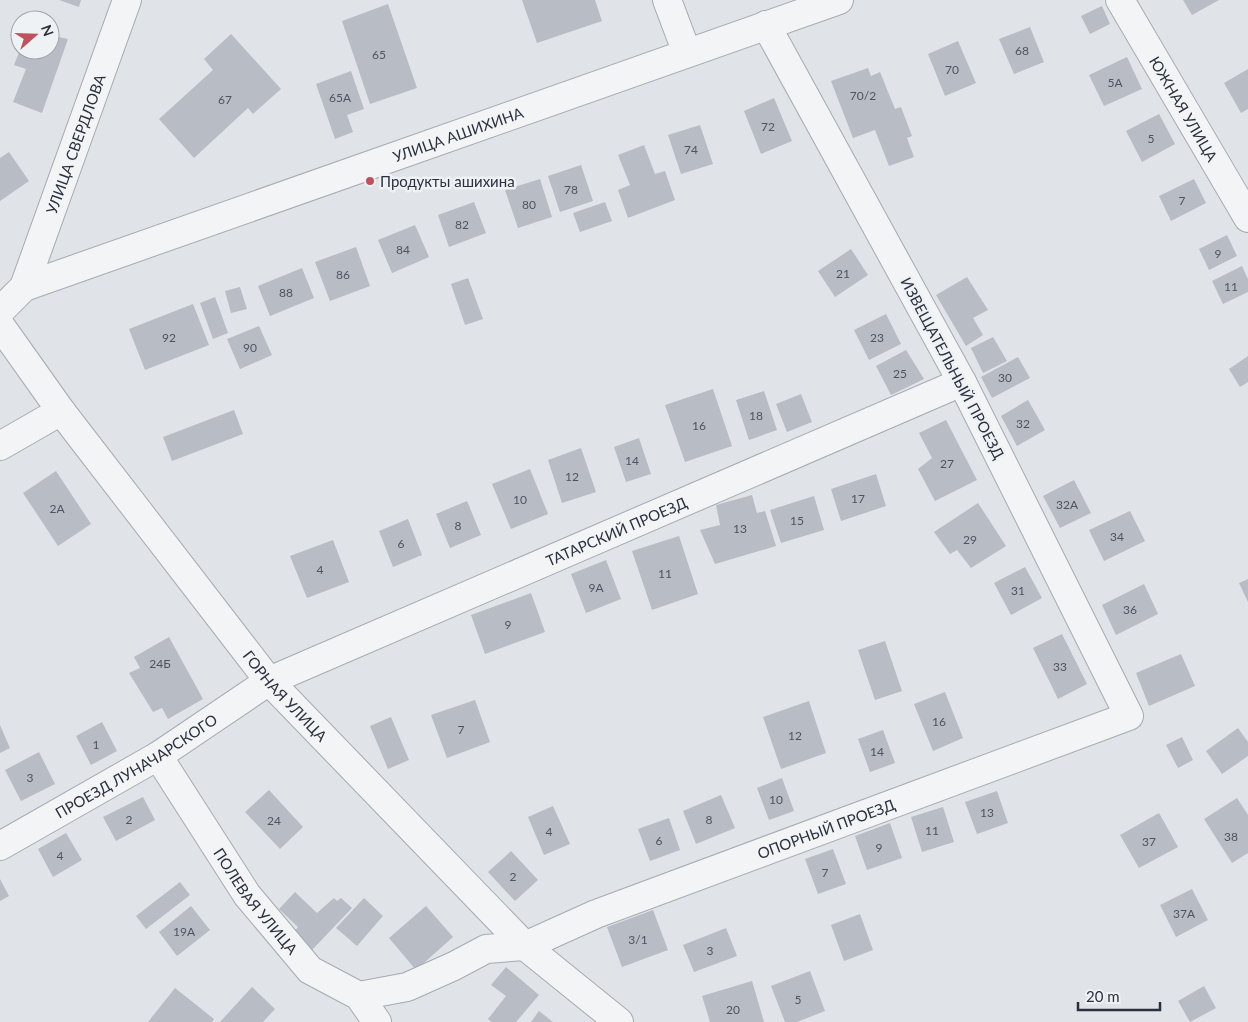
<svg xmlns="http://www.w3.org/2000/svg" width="1248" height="1022" font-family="Lato,sans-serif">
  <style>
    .building { fill: #b8bcc4 }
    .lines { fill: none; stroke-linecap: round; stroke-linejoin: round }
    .minor-casing { stroke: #a6aab1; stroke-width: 30 }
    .minor { stroke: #f2f4f6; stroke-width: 28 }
    .poi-dot { fill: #c0515c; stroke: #eff2f5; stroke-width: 2 }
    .labels { text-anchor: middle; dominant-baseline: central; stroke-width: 5; stroke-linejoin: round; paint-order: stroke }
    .number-label { font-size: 12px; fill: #4e535f }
    .street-label { font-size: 15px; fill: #2a303d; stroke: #eff2f5 }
    .poi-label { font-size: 15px; fill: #2a303d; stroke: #eff2f5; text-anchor: start }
  </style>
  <rect width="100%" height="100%" fill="#e0e3e8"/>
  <!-- building -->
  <path class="building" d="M59 0H81L79 7Z
    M522 0H595L602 21 537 43Z
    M1183 0H1219L1192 15Z
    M388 4 417 88 370 104 342 21Z
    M1102 6 1110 24 1090 34 1081 16Z
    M1030 27 1044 62 1014 74 999 39Z
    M231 34 281 89 253 114 248 108 194 158 159 119 213 70 204 59Z
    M50 35 68 39 42 113 13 102 26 69 14 65 20 50H50Z
    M958 41 976 83 945 96 928 54Z
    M1127 57 1142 89 1104 106 1089 75Z
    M868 68 871 76 880 72 895 109 901 107 912 136 907 138 914 157 889 166 875 130 853 138 831 81Z
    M1248 69V109L1241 113 1224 83Z
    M351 71 364 109 347 115 353 132 335 139 316 84Z
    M774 98 792 141 761 154 744 111Z
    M1159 114 1175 144 1142 162 1126 131Z
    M700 125 713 164 681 174 668 135Z
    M644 145 655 174 665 171 675 200 628 218 618 190 630 185 618 155Z
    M9 152 29 181 0 201V158Z
    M581 165 593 201 560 212 548 176Z
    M540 179 552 217 518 228 505 190Z
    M1194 179 1206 203 1171 221 1159 196Z
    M474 202 486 233 449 247 438 215Z
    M605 202 612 221 580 232 573 213Z
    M415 225 429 257 392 273 378 240Z
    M1227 235 1237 256 1209 270 1199 249Z
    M356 247 370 286 330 301 315 262Z
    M851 249 868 275 835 297 818 271Z
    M1242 266 1248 279V292L1223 304 1212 281Z
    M302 268 314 298 270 316 258 286Z
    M967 277 988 310 973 318 983 335 966 346 936 295Z
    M468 278 483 319 465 325 451 284Z
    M240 287 247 309 231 313 225 291Z
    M215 297 228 333 213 339 200 303Z
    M193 304 209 345 145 370 129 329Z
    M886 314 901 344 869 360 854 330Z
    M259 326 272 355 240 369 227 339Z
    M993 337 1007 361 983 373 971 348Z
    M906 350 924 379 891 395 876 366Z
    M1248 356V382L1240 387 1229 369Z
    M1018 357 1030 378 992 398 981 377Z
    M713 389 732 446 685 462 665 405Z
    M764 391 777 430 749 440 736 400Z
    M801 394 812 422 787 432 776 404Z
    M1028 400 1045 430 1017 446 1001 416Z
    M234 410 243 434 172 461 163 437Z
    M946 420 977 480 935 501 918 469 932 458 919 433Z
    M639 438 651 474 626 482 614 447Z
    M581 448 596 492 562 503 548 460Z
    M530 469 548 514 511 529 492 484Z
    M56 471 91 524 58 546 23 493Z
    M876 474 886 506 841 521 831 489Z
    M1074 480 1091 513 1060 528 1043 496Z
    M752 495 757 513 765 511 776 546 715 564 700 530 720 525 716 505Z
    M814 496 824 530 781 543 770 510Z
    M467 501 481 535 450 548 436 514Z
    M978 503 1006 546 971 568 957 550 950 554 934 532Z
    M1130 511 1145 541 1104 561 1089 530Z
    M408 519 422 555 393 567 379 531Z
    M679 536 698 594 652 610 632 551Z
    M333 540 349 582 307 598 290 556Z
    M606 560 621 599 586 613 571 574Z
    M1025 567 1042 598 1011 615 994 583Z
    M1248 579V602L1239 583Z
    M1144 584 1158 614 1116 635 1102 605Z
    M531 593 545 632 485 654 471 615Z
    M1062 634 1087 684 1058 699 1033 648Z
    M169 637 203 699 168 719 162 708 153 712 129 673 140 668 134 657Z
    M885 641 902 691 875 700 858 650Z
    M1181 654 1195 686 1149 706 1136 673Z
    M945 692 963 738 933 751 914 704Z
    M475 700 490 742 447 758 431 715Z
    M809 701 826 753 781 769 763 717Z
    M391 717 409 760 388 769 370 726Z
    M102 722 117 751 91 765 76 736Z
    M0 725 10 748 0 753Z
    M1238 728 1248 742V756L1222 774 1206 751Z
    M883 730 895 763 870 772 858 739Z
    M1182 737 1193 760 1178 768 1166 745Z
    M39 752 55 784 21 801 5 770Z
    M782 778 794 811 769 820 757 788Z
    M269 790 303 827 280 849 245 812Z
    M997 791 1008 823 977 834 965 802Z
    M721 795 735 828 696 844 683 811Z
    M143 797 155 820 116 841 103 817Z
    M1237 798 1248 815V853L1232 863 1204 819Z
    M553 806 570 844 544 855 528 817Z
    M943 807 954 842 922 852 911 817Z
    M1159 813 1178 847 1139 868 1120 835Z
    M669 818 680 850 650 861 638 829Z
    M890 823 902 858 867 870 855 836Z
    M66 833 82 860 53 877 38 849Z
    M833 849 846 884 818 894 805 859Z
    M511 851 538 880 515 901 488 872Z
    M0 879 9 896 0 901Z
    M180 882 190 895 146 929 136 916Z
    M1192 889 1208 920 1176 937 1160 905Z
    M295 892 317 913 334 898 337 901 341 898 352 908 312 950 294 932 298 927 279 909Z
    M364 898 383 916 357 946 336 928Z
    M191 906 210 930 177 956 159 932Z
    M426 906 453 937 416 970 389 938Z
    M653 910 668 950 622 967 607 927Z
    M860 914 873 950 844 961 831 925Z
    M726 928 737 956 694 972 683 945Z
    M506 967 539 995 516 1022H492L488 1019 506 996 491 985Z
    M810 971 825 1011 797 1022H785L771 986Z
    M752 981 764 1022H710L702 996Z
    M1204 986 1216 1008 1190 1022 1178 1001Z
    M252 987 275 1009 263 1022H220Z
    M175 988 214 1019 212 1022H148Z
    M539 1011 553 1022H531Z"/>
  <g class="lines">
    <defs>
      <g id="minor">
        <path d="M667 0 687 53"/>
        <path id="s1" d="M1120 0 1248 218"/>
        <path id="s2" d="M24 287 127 0"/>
        <path id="s3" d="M0 311 24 287 839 0"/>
        <path id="s4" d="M0 325 61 411 269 681 525 946 619 1022"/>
        <path d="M0 446 61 411"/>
        <path id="s5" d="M158 756 247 895 310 970 359 996 377 1022"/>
        <path id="s6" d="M0 846 158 756 269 681 962 382"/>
        <path id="s7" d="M359 996 407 987 454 966 486 949 525 946 596 914 1129 716 962 382 766 25"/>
      </g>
    </defs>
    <!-- minor casing -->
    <use href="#minor" class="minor-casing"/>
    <!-- minor -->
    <use href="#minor" class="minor"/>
  </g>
  <!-- markers -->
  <circle class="poi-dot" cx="370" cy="181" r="5"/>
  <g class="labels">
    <!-- number labels -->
    <g class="number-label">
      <text x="1022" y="50">68</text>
      <text x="379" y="54">65</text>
      <text x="952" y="69">70</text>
      <text x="1115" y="82">5А</text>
      <text x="863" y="95">70/2</text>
      <text x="340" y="97">65А</text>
      <text x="225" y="99">67</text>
      <text x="768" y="126">72</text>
      <text x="1151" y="138">5</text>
      <text x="691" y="149">74</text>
      <text x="571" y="189">78</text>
      <text x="1182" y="200">7</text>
      <text x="529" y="204">80</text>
      <text x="462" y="224">82</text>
      <text x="403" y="249">84</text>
      <text x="1218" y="253">9</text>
      <text x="843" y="273">21</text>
      <text x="343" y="274">86</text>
      <text x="1231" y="286">11</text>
      <text x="286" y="292">88</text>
      <text x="169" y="337">92</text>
      <text x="877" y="337">23</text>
      <text x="250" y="347">90</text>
      <text x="900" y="373">25</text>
      <text x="1005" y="377">30</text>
      <text x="756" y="415">18</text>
      <text x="1023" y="423">32</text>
      <text x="699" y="425">16</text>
      <text x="632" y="460">14</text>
      <text x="947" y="463">27</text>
      <text x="572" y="476">12</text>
      <text x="858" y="498">17</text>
      <text x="520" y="499">10</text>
      <text x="1067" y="504">32А</text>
      <text x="57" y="508">2А</text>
      <text x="797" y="520">15</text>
      <text x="458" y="525">8</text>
      <text x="740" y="528">13</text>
      <text x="1117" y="536">34</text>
      <text x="970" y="539">29</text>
      <text x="401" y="543">6</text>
      <text x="320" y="569">4</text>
      <text x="665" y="573">11</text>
      <text x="596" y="587">9А</text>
      <text x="1018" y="590">31</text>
      <text x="1130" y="609">36</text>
      <text x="508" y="624">9</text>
      <text x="160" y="663">24Б</text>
      <text x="1060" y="666">33</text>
      <text x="939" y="721">16</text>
      <text x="461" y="729">7</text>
      <text x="795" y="735">12</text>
      <text x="96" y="744">1</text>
      <text x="877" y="751">14</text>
      <text x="30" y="777">3</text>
      <text x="776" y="799">10</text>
      <text x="987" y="812">13</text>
      <text x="129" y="819">2</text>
      <text x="709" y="819">8</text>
      <text x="274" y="820">24</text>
      <text x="932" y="830">11</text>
      <text x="549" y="831">4</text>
      <text x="1231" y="836">38</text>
      <text x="659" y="840">6</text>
      <text x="1149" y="841">37</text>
      <text x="879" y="847">9</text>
      <text x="60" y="855">4</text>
      <text x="825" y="872">7</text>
      <text x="513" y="876">2</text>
      <text x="1184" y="913">37А</text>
      <text x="184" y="931">19А</text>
      <text x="638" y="939">3/1</text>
      <text x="710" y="950">3</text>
      <text x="798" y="999">5</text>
      <text x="733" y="1009">20</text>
    </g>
    <!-- street labels -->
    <g class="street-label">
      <text stroke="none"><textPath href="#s1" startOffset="126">ЮЖНАЯ УЛИЦА</textPath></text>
      <text stroke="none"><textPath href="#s3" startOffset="494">УЛИЦА АШИХИНА</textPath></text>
      <text stroke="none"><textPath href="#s2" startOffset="152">УЛИЦА СВЕРДЛОВА</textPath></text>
      <text transform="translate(953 368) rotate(62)">ИЗВЕЩАТЕЛЬНЫЙ ПРОЕЗД</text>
      <text stroke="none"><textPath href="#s6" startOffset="694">ТАТАРСКИЙ ПРОЕЗД</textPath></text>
      <text stroke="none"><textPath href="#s4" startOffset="468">ГОРНАЯ УЛИЦА</textPath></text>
      <text stroke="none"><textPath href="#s6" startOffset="158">ПРОЕЗД ЛУНАЧАРСКОГО</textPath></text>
      <text stroke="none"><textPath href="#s7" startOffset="499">ОПОРНЫЙ ПРОЕЗД</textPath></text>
      <text stroke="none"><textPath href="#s5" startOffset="175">ПОЛЕВАЯ УЛИЦА</textPath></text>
    </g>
    <!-- poi labels -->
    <g class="poi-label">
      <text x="380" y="181">Продукты ашихина</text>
    </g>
  </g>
  <!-- north arrow -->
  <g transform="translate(35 35) rotate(70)"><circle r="24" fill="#eff2f5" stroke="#a0a4ab"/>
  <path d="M0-4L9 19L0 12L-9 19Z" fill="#c0515c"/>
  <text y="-8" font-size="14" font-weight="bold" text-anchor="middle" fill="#2a303d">N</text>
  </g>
  <!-- scale -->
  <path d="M1078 1002v8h82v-8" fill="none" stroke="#2a303d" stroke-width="2.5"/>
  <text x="1086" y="1002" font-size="15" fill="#2a303d" stroke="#eff2f5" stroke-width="4" paint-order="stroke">20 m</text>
</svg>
